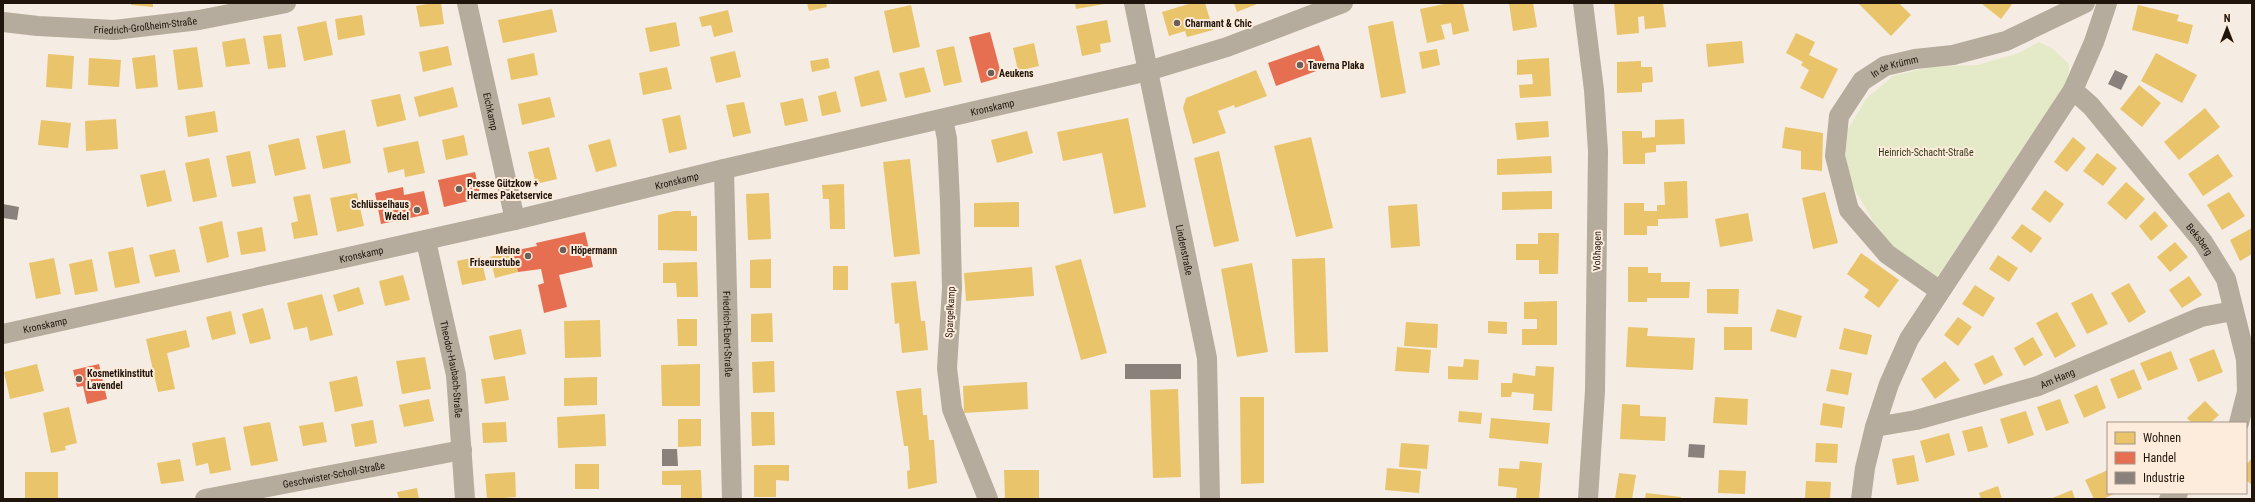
<svg xmlns="http://www.w3.org/2000/svg" width="2255" height="502" font-family="'Roboto Condensed',sans-serif">
  <style>
    .green { fill: #e4e9c7 }
    .homes { fill: #e9c46a }
    .shops { fill: #e76f51 }
    .industry { fill: #8a817c }
    .lines { fill: none; stroke-linecap: round; stroke-linejoin: round }
    .minor { stroke: #b5ac9d; stroke-width: 20 }
    .poi-dot { fill: #6b6057; stroke: #fdebdb; stroke-width: 1.5 }
    .labels { text-anchor: middle; dominant-baseline: central; stroke-width: 4; stroke-linejoin: round; paint-order: stroke }
    .poi-label { font-size: 10px; font-weight: bold; fill: #20150c; stroke: #fdebdb; text-anchor: start }
    .street-label { font-size: 10px; fill: #20150c; stroke: #fdebdb }
    .park-label { font-size: 10px; fill: #313917; stroke: #fdebdb }
  </style>
  <rect width="100%" height="100%" fill="#f5ece3"/>
  <!-- green -->
  <path class="green" d="M2039 42 2053 49 2069 64 2068 79 1936 279 1902 257 1874 223 1847 176 1844 136 1866 99 1893 76 1930 67 1978 65 2019 53Z"/>
  <!-- homes -->
  <path class="homes" d="M131 3H153V7L131 5Z
    M433 3H441L444 24 420 27 416 6Z
    M807 3H826L827 7 809 11Z
    M1075 3H1104V4L1076 9Z
    M1192 3H1205L1213 30 1187 37 1185 31 1169 36 1162 12Z
    M1234 3H1256L1257 4 1237 12Z
    M1449 3H1463L1469 31 1453 35 1451 23 1441 25 1445 39 1427 43 1420 9Z
    M1509 3H1533L1537 27 1513 31Z
    M1614 3H1663L1666 27 1645 29 1644 16 1638 17 1639 33 1617 35Z
    M1858 3H1899L1911 15 1891 36Z
    M1981 3H2013L2001 19Z
    M911 5 920 47 893 53 884 11Z
    M2138 5 2179 15 2177 21 2193 25 2188 44 2132 30Z
    M552 9 557 32 503 43 498 20Z
    M728 10 733 32 714 37 711 25 702 27 699 17Z
    M362 15 365 35 338 40 335 19Z
    M1107 20 1111 42 1100 44 1101 52 1082 56 1076 26Z
    M326 21 333 55 304 61 297 27Z
    M1393 21 1406 93 1381 98 1368 26Z
    M676 22 680 46 650 52 645 28Z
    M1796 33 1815 42 1809 55 1838 69 1823 99 1800 88 1809 70 1801 65 1803 62 1786 53Z
    M281 34 286 67 268 69 263 36Z
    M245 38 250 64 226 67 222 42Z
    M1742 41 1744 63 1708 67 1706 44Z
    M1034 43 1039 66 1018 71 1013 48Z
    M448 46 452 65 423 72 419 52Z
    M954 46 962 82 944 86 936 50Z
    M197 47 203 87 178 90 173 50Z
    M1437 49 1440 65 1422 69 1419 52Z
    M735 51 741 77 716 83 710 57Z
    M534 53 538 75 511 80 507 59Z
    M2156 53 2197 75 2182 103 2141 81Z
    M48 54 74 56 72 89 46 87Z
    M155 55 158 87 136 89 132 58Z
    M89 58 121 60 119 87 88 85Z
    M828 58 830 68 812 72 810 61Z
    M1549 58 1551 96 1520 98 1519 85 1533 84 1532 74 1517 75V60Z
    M1641 61V67H1652L1653 82 1642 83V92L1617 93V62Z
    M667 67 672 89 643 95 639 73Z
    M924 67 931 92 905 98 899 73Z
    M879 70 887 101 861 107 854 77Z
    M1256 70 1267 96 1235 108 1234 105 1218 111 1226 133 1193 144 1183 108 1186 98Z
    M2139 85 2161 103 2142 127 2120 109Z
    M453 87 458 107 419 117 414 97Z
    M836 91 841 112 822 116 818 96Z
    M400 94 406 120 377 127 371 100Z
    M550 97 555 117 522 125 518 104Z
    M803 98 808 121 785 126 780 103Z
    M744 102 751 133 733 137 726 105Z
    M2205 108 2220 127 2179 160 2164 142Z
    M215 111 218 132 188 137 185 116Z
    M680 115 687 149 669 153 662 119Z
    M1128 118 1146 207 1114 214 1102 153 1063 161 1057 132Z
    M116 119 118 149 86 151 85 121Z
    M1684 119 1685 144 1656 145V152L1645 153V164H1623L1622 131H1642V138L1655 137V120Z
    M41 120 71 123 68 148 38 145Z
    M1548 121 1549 137 1517 140 1515 123Z
    M1785 127 1823 133 1822 171 1801 169V151L1782 148Z
    M345 130 351 163 323 169 316 136Z
    M1027 131 1033 153 997 163 991 140Z
    M464 135 468 155 446 160 442 140Z
    M1311 137 1333 228 1296 237 1274 146Z
    M2073 137 2086 148 2067 172 2054 162Z
    M299 138 306 169 275 176 268 145Z
    M610 139 617 166 596 172 588 145Z
    M418 141 425 173 405 177 404 169 388 173 383 148Z
    M549 147 557 179 536 184 528 152Z
    M250 151 256 183 232 187 226 156Z
    M1219 151 1239 241 1214 247 1194 158Z
    M2097 153 2117 168 2103 186 2083 171Z
    M2218 154 2233 176 2203 196 2188 174Z
    M1551 156 1552 173 1497 175V159Z
    M209 158 217 197 193 202 185 163Z
    M910 159 920 254 894 257 883 162Z
    M165 170 172 201 147 207 140 175Z
    M1687 181 1688 218 1658 219V226H1647V235H1624V203H1644V211H1657V205H1665L1664 182Z
    M2126 182 2145 199 2126 220 2107 203Z
    M844 184 845 229H830L829 199H823L822 185Z
    M2045 190 2064 204 2050 223 2031 209Z
    M1552 191V209L1502 210V192Z
    M1825 192 1838 243 1813 249 1802 198Z
    M2229 192 2245 216 2222 230 2207 205Z
    M357 193 364 226 337 232 330 198Z
    M769 193 771 239 748 240 746 194Z
    M310 194 318 235 294 239 291 223 298 221 293 197Z
    M1019 202V227H974V203Z
    M1417 204 1420 246 1391 248 1388 206Z
    M674 211H691V216H697V251L658 250V215Z
    M2155 211 2168 226 2151 241 2139 226Z
    M1748 213 1753 241 1720 247 1715 219Z
    M222 221 229 257 207 263 199 227Z
    M2022 224 2042 238 2031 253 2011 238Z
    M262 227 266 251 241 255 237 232Z
    M2252 228V254L2240 261 2230 240Z
    M1538 233H1559L1558 274H1539V260H1516V244H1538Z
    M2175 242 2188 257 2170 272 2157 257Z
    M133 247 140 283 115 288 108 252Z
    M175 249 180 272 155 277 149 255Z
    M513 251 518 272 495 278 490 257Z
    M1861 253 1899 280 1879 308 1864 297 1869 290 1847 274Z
    M1998 255 2018 268 2009 282 1989 269Z
    M481 256 486 280 462 285 457 261Z
    M54 258 61 294 36 299 29 263Z
    M1325 258 1328 352 1295 353 1292 259Z
    M92 259 98 291 75 295 69 264Z
    M771 259V288H750V260Z
    M1081 259 1107 353 1081 360 1055 266Z
    M697 262 698 297H677L676 283H663V263Z
    M1252 263 1268 352 1237 357 1221 269Z
    M833 266H848V290H833Z
    M1032 267 1034 296 966 301 964 273Z
    M1628 267H1648V273H1661V282H1690L1689 298H1647V302H1628Z
    M403 275 410 300 385 306 379 281Z
    M2189 276 2202 295 2182 308 2169 290Z
    M916 281 921 321H925L928 350 902 353 899 323 895 324 891 283Z
    M2129 283 2146 312 2129 323 2111 293Z
    M1975 285 1995 298 1983 317 1962 304Z
    M359 287 364 304 338 312 333 295Z
    M1707 289H1739L1738 314 1707 313Z
    M2092 293 2108 324 2087 334 2071 303Z
    M322 294 333 335 310 341 307 327 294 330 287 303Z
    M1557 301V345H1522V329H1537V319H1524V302Z
    M263 308 271 339 250 344 242 314Z
    M1777 309 1802 316 1796 338 1770 331Z
    M231 311 236 334 212 340 206 317Z
    M2057 312 2076 346 2055 358 2036 323Z
    M772 313 773 342H751V314Z
    M1958 317 1972 327 1958 346 1944 335Z
    M677 319H697V346H678Z
    M600 320 601 357 565 358 564 321Z
    M1488 321 1507 322V334L1488 333Z
    M1406 322 1438 324 1437 348 1404 346Z
    M1628 327 1648 328 1647 336 1695 338 1693 370 1626 367Z
    M1724 327H1752V350H1724Z
    M1844 328 1872 335 1867 355 1839 349Z
    M521 329 526 354 494 360 489 336Z
    M186 330 190 347 167 353 175 389 158 392 146 339Z
    M2033 337 2043 355 2024 366 2014 348Z
    M1397 347 1431 350 1429 373 1395 371Z
    M2214 349 2223 372 2198 382 2189 359Z
    M2171 351 2178 369 2148 381 2140 363Z
    M1993 355 2003 375 1984 385 1974 364Z
    M425 357 431 389 402 394 396 361Z
    M1464 359 1479 360 1478 380 1448 379V366L1463 367Z
    M774 361 775 392 753 393 752 362Z
    M1945 361 1960 380 1935 399 1921 379Z
    M37 364 44 391 10 399 4 372Z
    M700 364V406H662L661 365Z
    M1536 366 1554 367 1552 411 1533 410 1534 394 1512 392 1511 397H1501V383H1512L1513 373 1535 376Z
    M1831 369 1852 373 1848 395 1826 391Z
    M2134 369 2142 389 2118 399 2110 379Z
    M357 376 363 406 335 412 329 382Z
    M505 376 509 400 485 404 481 379Z
    M597 377V405L564 406V378Z
    M1027 382 1028 409 964 413 963 386Z
    M2097 385 2106 408 2084 418 2074 395Z
    M921 388 923 415H927L929 440H934L937 483 908 489 907 471 910 470 908 446H904L896 391Z
    M1178 389 1181 477 1153 478 1150 390Z
    M1240 397H1264V483L1241 484Z
    M1715 397 1748 399 1747 425 1713 423Z
    M429 399 434 421 404 427 399 405Z
    M2060 399 2069 423 2046 431 2037 407Z
    M2205 401 2219 415 2210 423H2192L2187 418Z
    M1823 403 1845 407 1842 428 1820 425Z
    M1622 404 1640 405V416L1666 417 1665 441 1620 439Z
    M69 407 77 443 65 446 66 450 51 453 43 413Z
    M1459 411 1482 413 1481 424 1458 422Z
    M2026 411 2034 435 2008 444 2000 419Z
    M751 412H774L775 445 752 446Z
    M605 414 606 446 558 448 557 417Z
    M1491 418 1550 423 1548 444 1489 438Z
    M678 419H701V446L678 447Z
    M373 420 377 443 355 447 351 424Z
    M270 422 278 461 251 466 243 427Z
    M323 422 327 442 303 446 299 426Z
    M506 422 507 442 483 443 482 423Z
    M1982 426 1988 447 1968 452 1962 431Z
    M1949 433 1955 455 1926 463 1920 441Z
    M225 437 231 470 210 474 208 463 196 466 192 443Z
    M1401 443 1429 445 1427 469 1399 467Z
    M1816 443 1838 444 1837 463 1815 462Z
    M1914 455 1919 481 1897 485 1892 459Z
    M2252 458V485L2246 480V465Z
    M180 459 184 481 161 484 157 463Z
    M1520 461 1542 463 1539 499H1516L1517 488 1498 486 1499 468 1519 469Z
    M575 464H599V489H575Z
    M754 465H789V481L776 480V497H754Z
    M1387 468 1421 471 1419 493 1385 490Z
    M701 470 702 499H681V485H662V471Z
    M1004 470H1039V499H1005Z
    M1719 470 1746 471 1745 494 1718 493Z
    M2108 470V493H2116L2103 499H2094L2085 480Z
    M25 472H58V499H25Z
    M515 472 516 497 487 499 485 474Z
    M1619 473 1636 475 1632 499H1615Z
    M1806 481 1831 482 1830 499H1805Z
    M1998 486 2002 499H1981L1979 493Z
    M417 488 419 499H399L397 492Z
    M2072 490 2075 499H2050Z
    M1646 493 1681 497V499H1645Z"/>
  <!-- shops -->
  <path class="shops" d="M990 32 1002 77 981 83 969 37Z
    M1319 45 1327 67 1276 86 1268 63Z
    M475 172 481 198 444 207 438 180Z
    M403 187 404 195 424 191 429 214 381 224 375 193Z
    M585 232 593 267 559 275 567 307 544 313 538 285 544 283 541 269 518 272 513 251 537 246 536 243Z
    M99 364 107 399 87 404 83 386 77 387 73 370Z"/>
  <!-- industry -->
  <path class="industry" d="M2115 70 2128 76 2121 90 2108 84Z
    M3 204 19 207 17 220 3 218Z
    M1125 364H1181V379H1125Z
    M1689 444 1705 445 1704 458 1688 457Z
    M662 449H677L678 466H662Z"/>
  <g class="lines">
    <!-- minor -->
    <g class="minor">
      <path id="s1" d="M467 3 515 220"/>
      <path id="s2" d="M1134 3 1207 358 1210 499"/>
      <path d="M1583 3 1594 90 1598 151 1595 391 1588 499"/>
      <path id="s3" d="M3 22 38 26 114 30 199 20 286 3"/>
      <path id="s4" d="M2073 90 2091 106 2203 242 2226 279 2246 359 2247 392 2239 423"/>
      <path d="M943 119 947 139 950 202 952 288 947 368 952 409 988 499"/>
      <path id="s5" d="M724 169 732 499"/>
      <path id="s6" d="M426 241 456 375 465 499"/>
      <path id="s7" d="M1940 291 1887 254 1849 210 1835 156 1839 116 1862 81 1885 66 1915 59 1953 55 2006 41 2085 3"/>
      <path id="s8" d="M3 334 515 220 724 169 1148 71 1227 47 1343 3"/>
      <path id="s9" d="M1875 427 1916 420 2038 386 2201 317 2233 311"/>
      <path id="s10" d="M205 499 462 450"/>
      <path d="M1861 499 1865 468 1875 427 1889 384 1909 339 2073 90 2094 42 2107 3"/>
      <path d="M2169 499 2178 493"/>
    </g>
  </g>
  <!-- markers -->
  <g class="poi-dot">
    <circle cx="1177" cy="23" r="4"/>
    <circle cx="1300" cy="65" r="4"/>
    <circle cx="991" cy="73" r="4"/>
    <circle cx="459" cy="189" r="4"/>
    <circle cx="417" cy="210" r="4"/>
    <circle cx="563" cy="250" r="4"/>
    <circle cx="528" cy="256" r="4"/>
    <circle cx="79" cy="379" r="4"/>
  </g>
  <g class="labels">
    <!-- poi labels -->
    <g class="poi-label">
      <text x="1185" y="23">Charmant &amp; Chic</text>
      <text x="1308" y="65">Taverna Plaka</text>
      <text x="999" y="73">Aeukens</text>
      <text x="467" y="183">Presse Gützkow +<tspan x="467" dy="12">Hermes Paketservice</tspan></text>
      <text x="409" y="204" text-anchor="end">Schlüsselhaus<tspan x="409" dy="12">Wedel</tspan></text>
      <text x="520" y="250" text-anchor="end">Meine<tspan x="520" dy="12">Friseurstube</tspan></text>
      <text x="571" y="250">Höpermann</text>
      <text x="87" y="373">Kosmetikinstitut<tspan x="87" dy="12">Lavendel</tspan></text>
    </g>
    <!-- street labels -->
    <g class="street-label">
      <text stroke="none"><textPath href="#s3" startOffset="143">Friedrich-Großheim-Straße</textPath></text>
      <text stroke="none"><textPath href="#s7" startOffset="297">In de Krümm</textPath></text>
      <text stroke="none"><textPath href="#s8" startOffset="1015">Kronskamp</textPath></text>
      <text stroke="none"><textPath href="#s1" startOffset="111">Eichkamp</textPath></text>
      <text stroke="none"><textPath href="#s8" startOffset="691">Kronskamp</textPath></text>
      <text stroke="none"><textPath href="#s4" startOffset="196">Beksberg</textPath></text>
      <text stroke="none"><textPath href="#s2" startOffset="252">Lindenstraße</textPath></text>
      <text transform="translate(1597 251) rotate(-89)">Voßhagen</text>
      <text stroke="none"><textPath href="#s8" startOffset="367">Kronskamp</textPath></text>
      <text transform="translate(950 312) rotate(-87)">Spargelkamp</text>
      <text stroke="none"><textPath href="#s8" startOffset="43">Kronskamp</textPath></text>
      <text stroke="none"><textPath href="#s5" startOffset="165">Friedrich-Ebert-Straße</textPath></text>
      <text stroke="none"><textPath href="#s6" startOffset="131">Theodor-Haubach-Straße</textPath></text>
      <text stroke="none"><textPath href="#s9" startOffset="189">Am Hang</textPath></text>
      <text stroke="none"><textPath href="#s10" startOffset="131">Geschwister-Scholl-Straße</textPath></text>
    </g>
    <!-- park labels -->
    <g class="park-label">
      <text x="1926" y="152">Heinrich-Schacht-Straße</text>
    </g>
  </g>
  <!-- border -->
  <rect width="2255" height="502" fill="none" stroke="#20150c" stroke-width="8"/>
  <!-- legend -->
  <rect x="2107" y="422" width="140" height="72" fill="#fdebdb" stroke="#a59588"/>
  <rect x="2115" y="432" width="20" height="12" fill="#e9c46a" stroke="#a59588"/>
  <text x="2143" y="442" font-size="12" fill="#20150c">Wohnen</text>
  <rect x="2115" y="452" width="20" height="12" fill="#e76f51" stroke="#a59588"/>
  <text x="2143" y="462" font-size="12" fill="#20150c">Handel</text>
  <rect x="2115" y="472" width="20" height="12" fill="#8a817c" stroke="#a59588"/>
  <text x="2143" y="482" font-size="12" fill="#20150c">Industrie</text>
  <!-- north arrow -->
  <g transform="translate(2227 28)" stroke="#fdebdb" stroke-width="3" paint-order="stroke">
  <path d="M0-3L7 15L0 10L-7 15Z" fill="#20150c"/>
  <text y="-6" font-size="11" font-weight="bold" text-anchor="middle" fill="#20150c">N</text>
  </g>
</svg>
